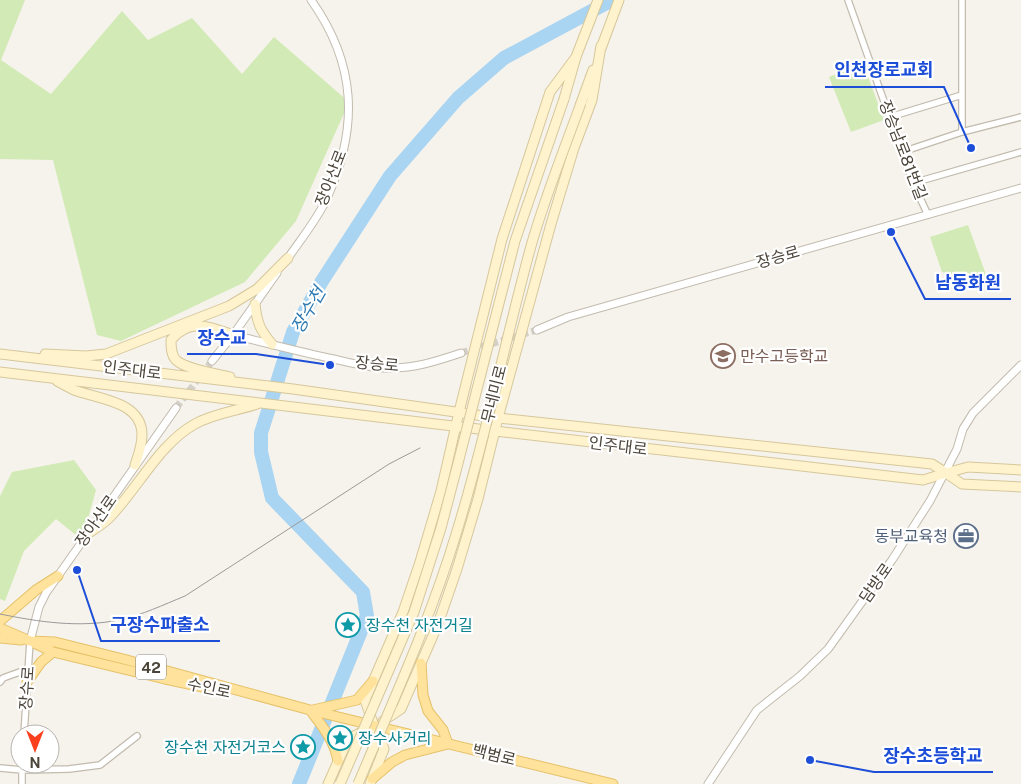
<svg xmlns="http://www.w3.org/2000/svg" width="1021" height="784" font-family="'Public Sans','Noto Sans KR',sans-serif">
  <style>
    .green { fill: #d2eab5 }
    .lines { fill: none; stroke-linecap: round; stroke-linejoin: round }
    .river { stroke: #a9d4f2; stroke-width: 14 }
    .tertiary-tunnel { stroke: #d4d0c8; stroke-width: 7; stroke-dasharray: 7 3.5; stroke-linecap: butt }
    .minor-casing { stroke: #c2bbae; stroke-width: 8 }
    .tertiary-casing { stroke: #c2bbae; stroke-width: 9 }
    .secondary-casing { stroke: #d6c79b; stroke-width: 11 }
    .primary-casing { stroke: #e6c16a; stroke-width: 11 }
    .minor { stroke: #fff; stroke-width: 5.5 }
    .tertiary { stroke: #fff; stroke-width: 7 }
    .secondary { stroke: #fff3cd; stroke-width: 9 }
    .primary { stroke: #ffe39c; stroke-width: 9 }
    .tram { stroke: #9a9a9a; stroke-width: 1 }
    .secondary-bridge-casing { stroke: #d6c79b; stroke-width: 11; stroke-linecap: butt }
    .secondary-bridge { stroke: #fff3cd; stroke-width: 9 }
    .labels { text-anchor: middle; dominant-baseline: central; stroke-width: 4.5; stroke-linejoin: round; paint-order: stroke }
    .shield { fill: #fff; stroke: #817c74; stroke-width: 1 }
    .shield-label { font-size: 15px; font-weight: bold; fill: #4b4439 }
    .street-label { font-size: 16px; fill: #4b4439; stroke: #fff }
    .education-label { font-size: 16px; fill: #785e54; stroke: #fff; text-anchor: start }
    .service-label { font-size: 16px; fill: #4e5e75; stroke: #fff; text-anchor: end }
    .culture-label { font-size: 16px; fill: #0d838f; stroke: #fff; text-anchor: start }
    .water-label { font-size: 18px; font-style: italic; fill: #2e7ab2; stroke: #fff }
    .leader { fill: none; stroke: #1d4ed8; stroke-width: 2 }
    .callout-dot { fill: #1d4ed8; stroke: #fff; stroke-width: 2 }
    .callout-label { font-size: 18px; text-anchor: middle; font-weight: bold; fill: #1d4ed8; stroke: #fff; stroke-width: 4.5; stroke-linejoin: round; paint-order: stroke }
  </style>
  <rect width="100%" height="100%" fill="#f6f3ec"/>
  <!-- green -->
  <path class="green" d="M0 0H25L1 60 51 94 122 11 148 40 192 18 242 74 274 37 349 102 296 221 245 282 121 341 97 335 53 160 0 159Z
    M863 63 884 120 851 132 829 77Z
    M968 225 988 280 942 272 930 237Z
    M74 460 96 490 82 540 56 519 24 551 5 601 0 599V496L12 472Z"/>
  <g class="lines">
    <!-- river -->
    <path class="river" d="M299 784 367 616 363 592 272 498 261 452V433L293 332 322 281 390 176 458 98 504 58 612 0"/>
    <!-- tertiary-tunnel -->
    <path class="tertiary-tunnel" d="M461 353 537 330
      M176 408 212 361"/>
    <defs>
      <path id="minor" d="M848 0 913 183 928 215
        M962 0V132
        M890 117 962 95
        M902 152 962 132 1021 117
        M913 183 1021 152
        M0 682 3 678 28 669
        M24 734 30 641
        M0 768 22 770 69 769 100 765 137 736
        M22 784V764"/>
      <path id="tertiary" d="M286 261C300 240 318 219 328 196 359 126 356 63 311 0
        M537 330 568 317 1021 188
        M233 335C267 343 300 352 334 359 351 363 369 368 387 368 413 369 437 361 461 353
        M212 361 233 335 277 273
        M30 641 39 607 46 593 176 408
        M708 784 757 710 800 676 828 649 892 560 930 501 957 449 963 429 973 413 1021 365"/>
      <path id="secondary" d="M600 51 619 0
        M564 99 576 57 598 0
        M581 103 593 70
        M255 304C257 323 260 330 272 344
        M0 354 293 389 498 418 932 464 946 473 968 467 1021 470
        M45 354 86 356 106 354 229 306 257 289 288 258
        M0 372 495 431 923 480 946 473 962 484 1021 487
        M230 377C217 374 185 369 176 360 171 355 171 347 171 340 189 318 210 326 233 335
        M57 381C62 384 68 387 74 390 98 399 142 401 142 435 142 446 138 456 135 465
        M86 535C94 529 104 524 110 517 138 488 160 443 195 424 214 413 237 411 257 404
        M383 721 401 709 438 624 457 569 478 499 498 418 551 224 574 148 592 100 601 46
        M328 784 348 739 374 726 365 700 403 612 420 562 441 491 459 412 502 239 550 92 576 57
        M370 784 384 749 377 731"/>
      <path id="primary" d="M0 621 36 590 58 576
        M0 628 30 641 55 642 127 660 310 710 613 784
        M0 638 21 640
        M34 643 53 652 165 679 217 690
        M27 682 41 662 53 652
        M310 710C323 727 334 740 338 761
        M313 710 357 700 373 681
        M372 779 392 762 405 755 448 744 443 730 428 711 423 695 421 663"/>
    </defs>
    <!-- minor casing -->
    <use href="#minor" class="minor-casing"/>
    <!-- tertiary casing -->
    <use href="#tertiary" class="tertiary-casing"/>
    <!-- secondary casing -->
    <use href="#secondary" class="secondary-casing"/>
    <!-- primary casing -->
    <use href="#primary" class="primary-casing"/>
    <!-- minor -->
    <use href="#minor" class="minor"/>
    <!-- tertiary -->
    <use href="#tertiary" class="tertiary"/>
    <!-- secondary -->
    <use href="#secondary" class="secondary"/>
    <!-- primary -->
    <use href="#primary" class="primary"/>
    <!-- tram -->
    <path class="tram" d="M0 614C39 622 79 628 119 620 142 615 163 605 185 596L389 464 420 448"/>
    <defs>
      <path id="secondary-bridge" d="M340 784 414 612 441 528 456 471 515 241 564 99
        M358 784C393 701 431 618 457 531 486 437 505 341 531 246 545 197 564 150 581 103"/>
    </defs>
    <!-- secondary-bridge casing -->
    <use href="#secondary-bridge" class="secondary-bridge-casing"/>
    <!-- secondary-bridge -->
    <use href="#secondary-bridge" class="secondary-bridge"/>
  </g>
  <!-- icons -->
  <defs>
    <symbol id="school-ring" viewBox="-11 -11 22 22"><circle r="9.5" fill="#fff" stroke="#8d6e63" stroke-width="1.5"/><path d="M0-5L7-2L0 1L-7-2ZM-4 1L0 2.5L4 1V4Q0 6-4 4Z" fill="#8d6e63"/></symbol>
    <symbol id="office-ring" viewBox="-11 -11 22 22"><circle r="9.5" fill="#fff" stroke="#5c6f8a" stroke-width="1.5"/><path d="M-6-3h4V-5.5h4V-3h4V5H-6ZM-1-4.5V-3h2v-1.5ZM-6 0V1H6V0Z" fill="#5c6f8a"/></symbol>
    <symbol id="sight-ring" viewBox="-11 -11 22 22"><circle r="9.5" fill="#fff" stroke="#0f9aa8" stroke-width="1.5"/><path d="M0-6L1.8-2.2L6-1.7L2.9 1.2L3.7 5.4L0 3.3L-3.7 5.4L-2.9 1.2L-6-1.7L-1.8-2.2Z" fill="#0f9aa8"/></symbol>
  </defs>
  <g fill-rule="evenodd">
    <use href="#school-ring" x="709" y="342" width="28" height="28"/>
    <use href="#office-ring" x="952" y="522" width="28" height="28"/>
    <use href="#sight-ring" x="334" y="611" width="28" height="28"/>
    <use href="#sight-ring" x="326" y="724" width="28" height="28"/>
    <use href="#sight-ring" x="289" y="733" width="28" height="28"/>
  </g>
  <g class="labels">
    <!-- shield labels -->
    <rect class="shield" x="136" y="654.5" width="30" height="25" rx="4"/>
    <g class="shield-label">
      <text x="151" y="667">42</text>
    </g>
    <!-- street labels -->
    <g class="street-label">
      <text transform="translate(903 150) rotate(69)">장승남로81번길</text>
      <text transform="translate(331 178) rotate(-69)">장아산로</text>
      <text transform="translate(778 257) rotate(-16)">장승로</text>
      <text transform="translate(377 364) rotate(5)">장승로</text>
      <text transform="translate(132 370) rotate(7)">인주대로</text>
      <text transform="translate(494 394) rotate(-76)">무네미로</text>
      <text transform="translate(618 446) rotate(7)">인주대로</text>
      <text transform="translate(96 521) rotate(-55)">장아산로</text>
      <text transform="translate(876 583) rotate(-55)">담방로</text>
      <text transform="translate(27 688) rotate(-86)">장수로</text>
      <text transform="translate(209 688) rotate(12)">수인로</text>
      <text transform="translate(494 755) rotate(14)">백범로</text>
    </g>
    <!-- education labels -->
    <g class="education-label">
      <text x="740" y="356">만수고등학교</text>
    </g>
    <!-- service labels -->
    <g class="service-label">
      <text x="948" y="536">동부교육청</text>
    </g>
    <!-- culture labels -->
    <g class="culture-label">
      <text x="366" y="625">장수천 자전거길</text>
      <text x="358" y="738">장수사거리</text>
      <text x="286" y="747" text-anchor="end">장수천 자전거코스</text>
    </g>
    <!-- water labels -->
    <g class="water-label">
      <text transform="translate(308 310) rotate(-60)">장수천</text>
    </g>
  </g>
  <!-- callouts -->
  <path class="leader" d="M971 148L944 87H825M891 232L925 299H1011M330 365L256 354H187M77 570L101 641H220M810 760L874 772H993"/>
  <g class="callout-dot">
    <circle cx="971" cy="148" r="5"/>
    <circle cx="891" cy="232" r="5"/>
    <circle cx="330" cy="365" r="5"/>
    <circle cx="77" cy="570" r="5"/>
    <circle cx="810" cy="760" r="5"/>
  </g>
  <g class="callout-label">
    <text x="884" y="76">인천장로교회</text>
    <text x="968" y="289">남동화원</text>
    <text x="222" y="344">장수교</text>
    <text x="160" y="631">구장수파출소</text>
    <text x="933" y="762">장수초등학교</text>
  </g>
  <!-- north arrow -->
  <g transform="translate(35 749) rotate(180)"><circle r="24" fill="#ffffff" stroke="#b7b4b0"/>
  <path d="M0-4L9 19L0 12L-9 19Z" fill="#fc3f1d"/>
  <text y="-8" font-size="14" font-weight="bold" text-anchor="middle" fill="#4b4439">N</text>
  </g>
</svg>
